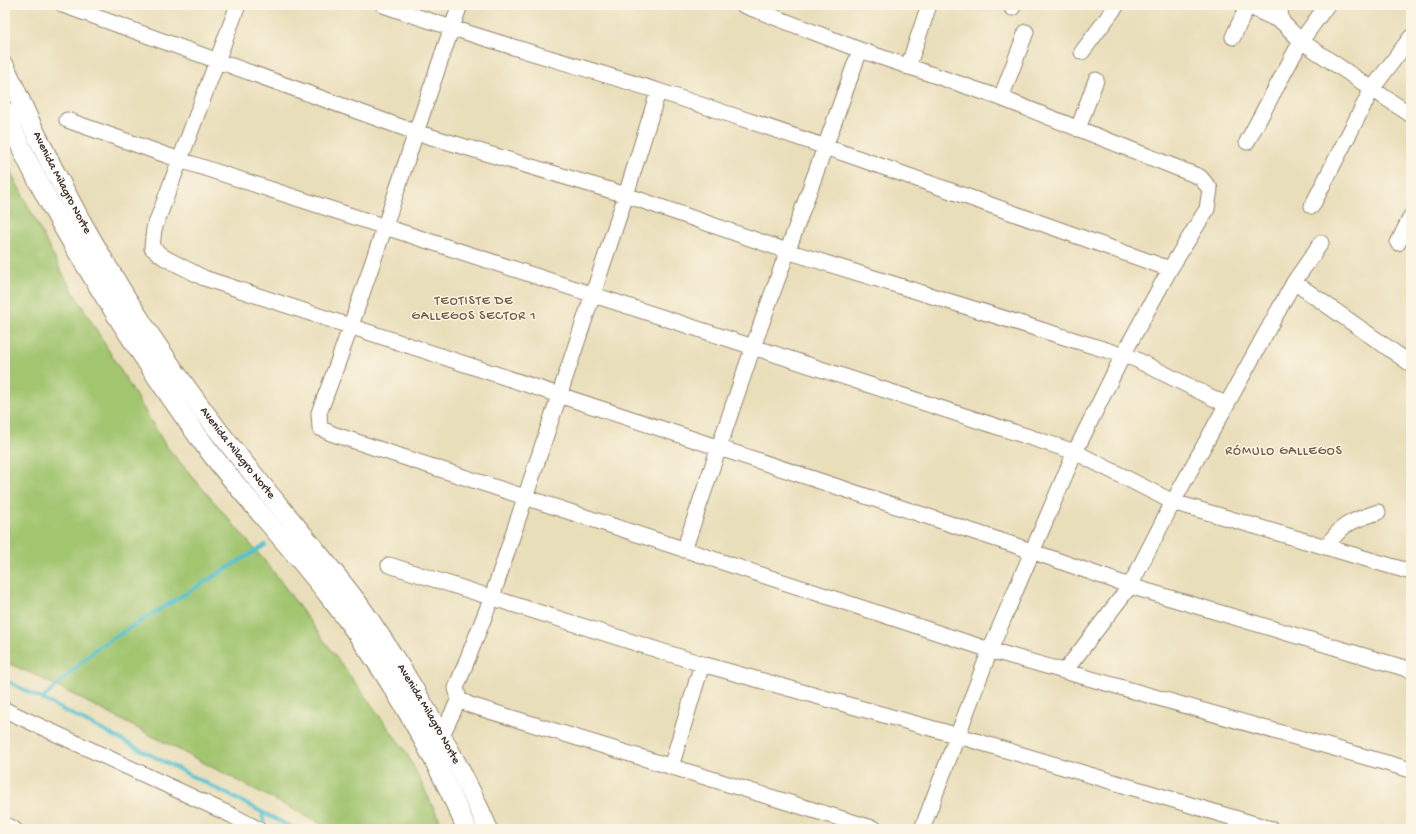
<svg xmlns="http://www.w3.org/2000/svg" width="1416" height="834" font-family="'Gochi Hand',sans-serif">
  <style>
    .green { fill: #a2c56f; stroke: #6e7846 }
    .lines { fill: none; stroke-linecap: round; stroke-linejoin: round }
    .stream { stroke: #55c1cf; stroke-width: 4 }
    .minor-casing { stroke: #92846c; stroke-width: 17 }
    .major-casing { stroke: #92846c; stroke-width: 21 }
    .minor { stroke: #fff; stroke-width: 15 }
    .major { stroke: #fff; stroke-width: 19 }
    .labels { text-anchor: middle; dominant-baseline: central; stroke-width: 3; stroke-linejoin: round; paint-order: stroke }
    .street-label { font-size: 12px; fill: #3b2a1e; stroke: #fcf5e5 }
    .neighbourhood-label { font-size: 13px; letter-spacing: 1px; fill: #735a47; stroke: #fcf5e5 }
  </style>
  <rect width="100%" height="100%" fill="#fcf5e5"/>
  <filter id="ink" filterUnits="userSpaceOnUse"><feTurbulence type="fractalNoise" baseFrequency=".025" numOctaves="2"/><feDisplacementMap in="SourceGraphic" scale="8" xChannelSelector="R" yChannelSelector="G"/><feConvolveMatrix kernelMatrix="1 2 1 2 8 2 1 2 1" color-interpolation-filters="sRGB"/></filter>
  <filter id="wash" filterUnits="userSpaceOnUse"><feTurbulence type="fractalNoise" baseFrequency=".012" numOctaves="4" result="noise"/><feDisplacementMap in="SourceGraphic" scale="16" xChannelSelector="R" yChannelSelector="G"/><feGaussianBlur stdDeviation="0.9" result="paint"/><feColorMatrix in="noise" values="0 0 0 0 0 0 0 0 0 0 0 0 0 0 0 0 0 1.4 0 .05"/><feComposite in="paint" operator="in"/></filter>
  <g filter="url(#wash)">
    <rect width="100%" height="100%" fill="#e9deba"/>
    <!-- green -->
    <path class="green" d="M5 160 61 271 166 446 270 567 406 752 444 829H331L37 676 5 662Z"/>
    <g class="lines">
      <!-- stream -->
      <path class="stream" d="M5 680 295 829
        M42 699 97 648 265 545
        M262 812 264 824"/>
    </g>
  </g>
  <g filter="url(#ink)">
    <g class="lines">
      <defs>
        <path id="minor" d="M63 5 415 132 626 195 787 251 1135 359 1227 405
          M238 5 154 229 152 248 165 258 204 278 1014 545 1130 586 1411 670
          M383 5C474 37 566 62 658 91 830 146 1000 209 1170 269
          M460 5C411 140 371 278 319 413L320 428 333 434 990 650 1411 770
          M743 5 860 50 1001 98 1200 177 1210 189 1207 209 1170 269 1123 355 1075 452 990 650 922 829
          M1279 5 1282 22
          M1248 6 1282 22 1301 41 1411 115
          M1012 8 1014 5
          M1233 37 1248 5
          M1082 52 1117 5
          M908 67 929 5
          M1001 98 1026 32
          M67 120 180 160 1075 452 1173 502 1411 572
          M1078 129 1096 80
          M1247 142 1301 41 1327 5
          M1312 206 1372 89 1411 37
          M1398 243 1411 216
          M1294 282 1411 364
          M1326 547C1344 522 1350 522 1378 512
          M684 550 753 347 860 50
          M389 565 702 664 959 736 1271 829
          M1065 671 1130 586 1173 502 1294 282 1321 243
          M459 699 470 705 875 829
          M5 710 231 815 258 829
          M442 735 459 699 456 688 492 597 626 195 658 92
          M671 767 702 664
          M5 825 14 829"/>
        <g id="major">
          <path id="s1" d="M5 67C58 188 123 303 202 409 249 473 302 531 350 593 372 621 390 651 409 681 438 729 466 777 488 829"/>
          <path d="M5 111C32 176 68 237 105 297 137 348 170 398 206 447 245 498 290 545 329 596 385 667 431 747 467 829"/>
        </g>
      </defs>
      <!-- minor casing -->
      <use href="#minor" class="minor-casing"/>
      <!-- major casing -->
      <use href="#major" class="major-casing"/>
      <!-- minor -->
      <use href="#minor" class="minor"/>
      <!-- major -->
      <use href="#major" class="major"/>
    </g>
  </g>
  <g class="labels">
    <!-- street labels -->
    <g class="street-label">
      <text stroke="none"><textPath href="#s1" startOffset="129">Avenida Milagro Norte</textPath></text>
      <text stroke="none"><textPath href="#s1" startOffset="452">Avenida Milagro Norte</textPath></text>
      <text stroke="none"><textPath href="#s1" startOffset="776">Avenida Milagro Norte</textPath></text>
    </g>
    <!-- neighbourhood labels -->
    <g class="neighbourhood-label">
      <text x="474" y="301">TEOTISTE DE<tspan x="474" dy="15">GALLEGOS SECTOR 1</tspan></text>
      <text x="1284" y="451">RÓMULO GALLEGOS</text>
    </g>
  </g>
  <!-- margin -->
  <rect width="1416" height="834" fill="none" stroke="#fcf5e5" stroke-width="20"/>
</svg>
